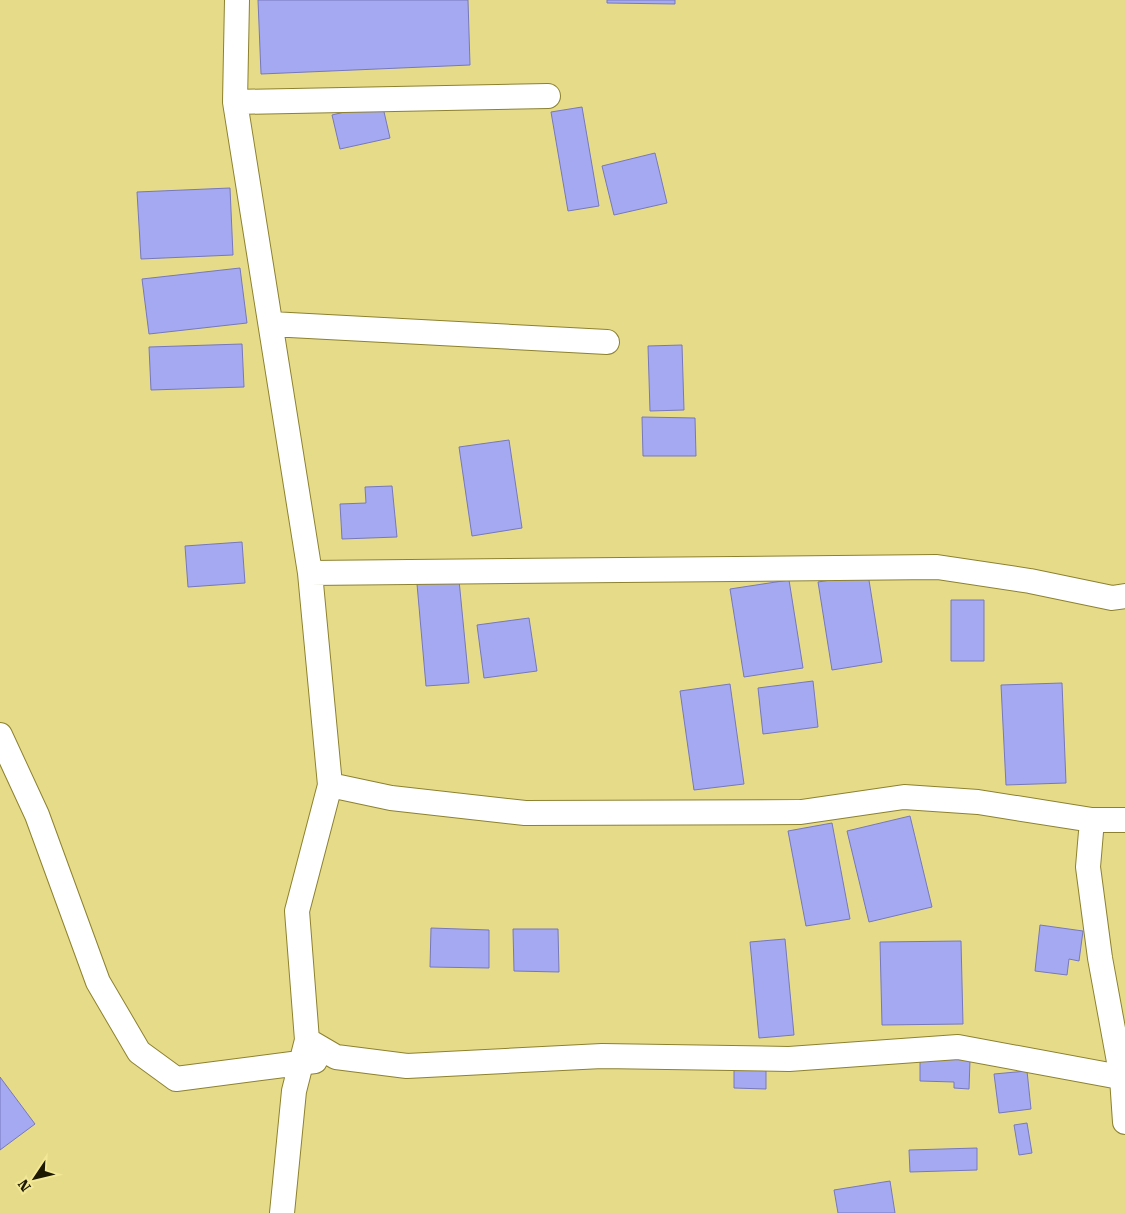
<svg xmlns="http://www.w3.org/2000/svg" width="1125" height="1213" font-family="'Roboto Serif',serif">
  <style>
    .building { fill: #a5a9f1; stroke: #7678bc }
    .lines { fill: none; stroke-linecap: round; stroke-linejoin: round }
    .minor-casing { stroke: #8d812f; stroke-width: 26 }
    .minor { stroke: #fff; stroke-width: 24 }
  </style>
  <rect width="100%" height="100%" fill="#e6db89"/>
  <!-- building -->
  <path class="building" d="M258 0H468L470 65 261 74Z
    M607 0H675V4L607 3Z
    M382 103 390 138 340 149 332 115Z
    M582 107 599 206 568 211 551 112Z
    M655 153 667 203 614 215 602 166Z
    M230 188 233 255 141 259 137 192Z
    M240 268 247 323 149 334 142 279Z
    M242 344 244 387 151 390 149 347Z
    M682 345 684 410 650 411 648 346Z
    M642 417 695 418 696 456H643Z
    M509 440 522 528 472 536 459 447Z
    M392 486 397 537 342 539 340 504 366 503 365 487Z
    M242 542 245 583 188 587 185 546Z
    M868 574 882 662 832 670 818 582Z
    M459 580 469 683 426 686 417 584Z
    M789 580 803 668 744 677 730 589Z
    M951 600H984V661H951Z
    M529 618 537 671 484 678 477 625Z
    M813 681 818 727 763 734 758 688Z
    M1062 683 1066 783 1006 785 1001 685Z
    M730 684 744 784 694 790 680 691Z
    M910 816 932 907 869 922 847 831Z
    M832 823 850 919 806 926 788 831Z
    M1040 925 1083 931 1079 961 1069 959 1067 975 1035 971Z
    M431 928 489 930V968L430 967Z
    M513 929H558L559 972 514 971Z
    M785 939 794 1035 759 1038 750 942Z
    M961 941 963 1024 882 1025 880 942Z
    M920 1058 970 1060 969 1089 954 1088V1082L920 1081Z
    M734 1064 766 1065V1089L734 1088Z
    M1027 1071 1031 1109 999 1113 994 1074Z
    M0 1077 35 1124 0 1150Z
    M1027 1123 1032 1153 1019 1155 1014 1125Z
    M977 1148V1170L910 1172 909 1150Z
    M890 1181 895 1213H838L834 1190Z"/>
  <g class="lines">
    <defs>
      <path id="minor" d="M237 0 235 102 310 573 330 785 297 911 307 1040 294 1091 282 1213
        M235 102 548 96
        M271 324 607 342
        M310 573 937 567 1030 581 1112 598 1125 596
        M0 735 37 815 98 982 139 1052 176 1079 315 1061
        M330 785 391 798 525 813 801 812 904 797 978 802 1092 820H1125
        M1092 820 1088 867 1100 958 1122 1078 1125 1122
        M307 1040 336 1057 407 1066 602 1056 789 1059 958 1047 1125 1078"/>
    </defs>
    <!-- minor casing -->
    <use href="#minor" class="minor-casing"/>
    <!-- minor -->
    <use href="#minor" class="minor"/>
  </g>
  <!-- north arrow -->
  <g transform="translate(35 1178) rotate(235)" stroke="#f3e896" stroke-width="4" paint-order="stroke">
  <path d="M0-4L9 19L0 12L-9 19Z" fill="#1c1801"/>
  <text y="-8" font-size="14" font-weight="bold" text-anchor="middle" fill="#1c1801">N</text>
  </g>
</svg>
